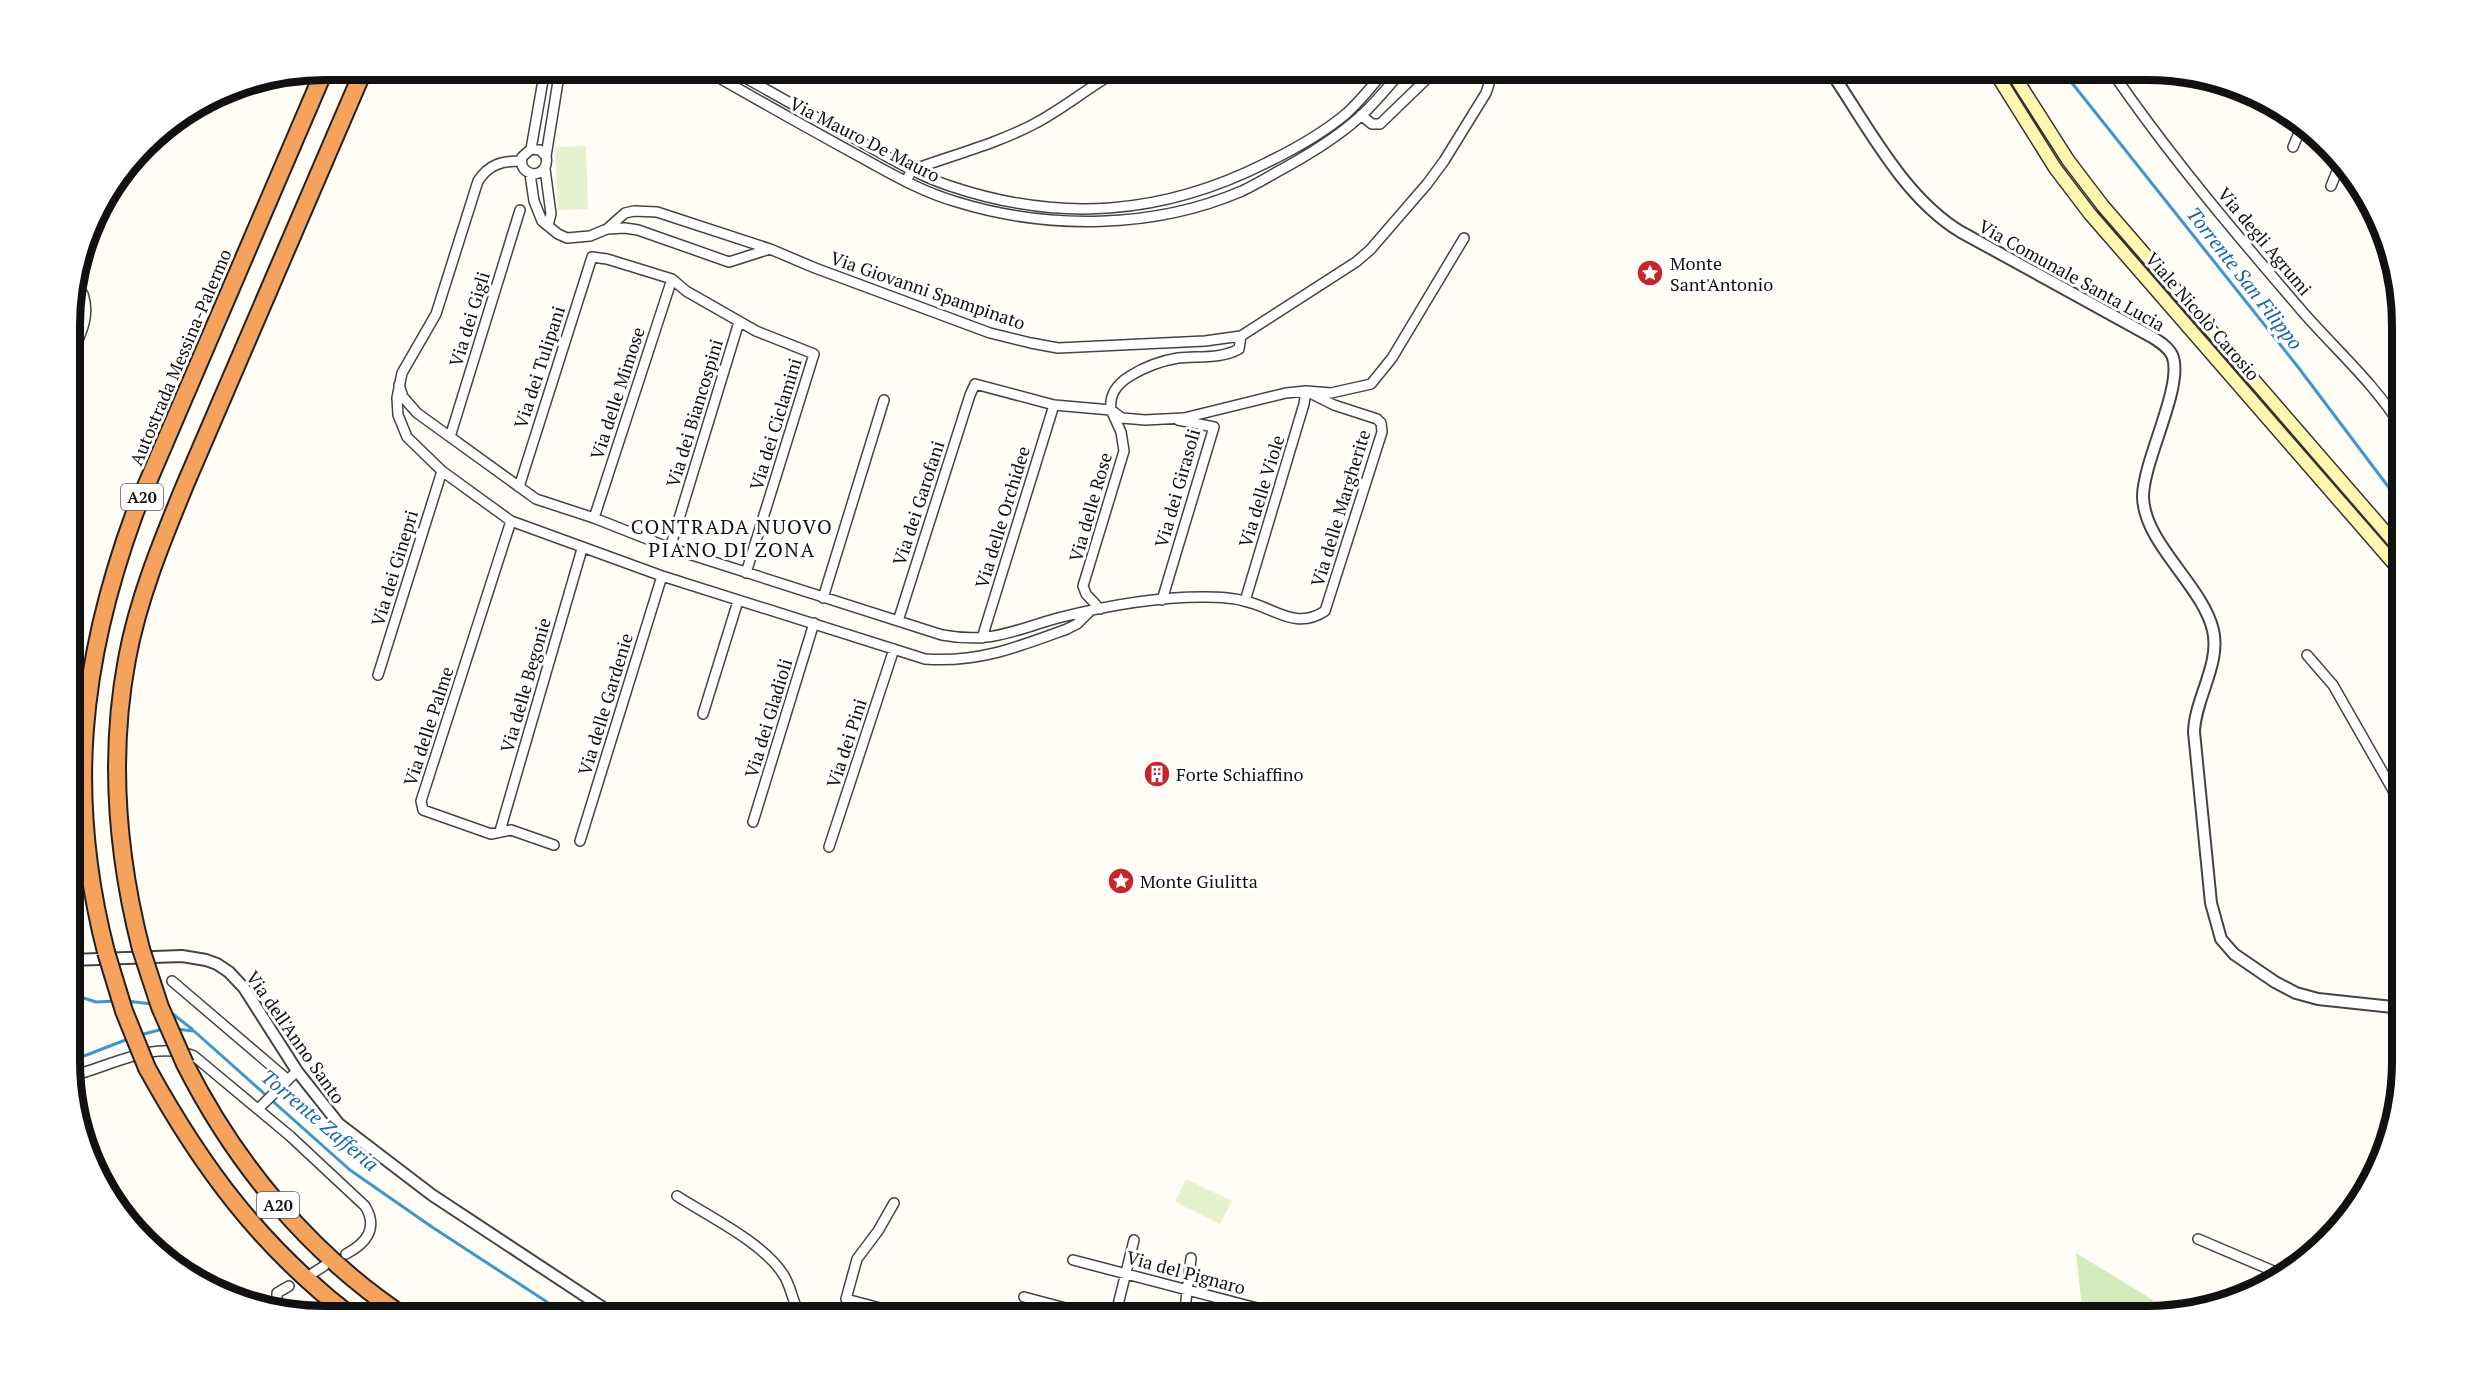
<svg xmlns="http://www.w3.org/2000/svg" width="2472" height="1386" font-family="'PT Serif',serif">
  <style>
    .green { fill: #d5ebbd }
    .pitch { fill: #e6f2cf }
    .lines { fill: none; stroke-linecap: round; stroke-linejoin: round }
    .stream { stroke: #3f96cf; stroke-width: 3 }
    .minor-casing { stroke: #444; stroke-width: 12 }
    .tertiary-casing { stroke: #444; stroke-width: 14 }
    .secondary-casing { stroke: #333; stroke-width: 15 }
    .motorway-casing { stroke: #222; stroke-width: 20 }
    .minor { stroke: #fff; stroke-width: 9 }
    .tertiary { stroke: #fff; stroke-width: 10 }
    .secondary { stroke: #fff6b0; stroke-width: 12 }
    .motorway { stroke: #f5a25d; stroke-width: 16 }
    .motorway-bridge-casing { stroke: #222; stroke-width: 20; stroke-linecap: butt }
    .motorway-bridge { stroke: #f5a25d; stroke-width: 16 }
    .labels { text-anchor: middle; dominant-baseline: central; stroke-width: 6; stroke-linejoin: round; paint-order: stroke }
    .shield { fill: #fff; stroke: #585858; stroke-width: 1.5 }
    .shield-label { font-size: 16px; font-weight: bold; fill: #111 }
    .street-label { font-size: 18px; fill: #111; stroke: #fff }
    .poi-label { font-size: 18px; fill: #111; stroke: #fff; text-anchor: start }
    .water-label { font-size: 20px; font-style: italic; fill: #1768a6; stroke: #fff }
    .neighbourhood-label { font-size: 20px; letter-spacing: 1.5px; fill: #111; stroke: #fff }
    .rim { fill: none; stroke: #111; stroke-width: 8 }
  </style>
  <rect width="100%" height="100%" fill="#fffdf5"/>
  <!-- green -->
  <path class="green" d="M2076 1253 2153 1300 2151 1316H2083Z"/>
  <!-- pitch -->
  <path class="pitch" d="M586 146 588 209 558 210 555 147Z
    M1186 1179 1232 1201 1220 1224 1175 1202Z"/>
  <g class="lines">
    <!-- stream -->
    <path class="stream" d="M2063 69 2072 83 2298 367 2402 505
      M71 994 96 1002 116 1001
      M126 1001 152 1004
      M169 1011 192 1029
      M175 1029 194 1031 350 1170 432 1227 570 1317
      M140 1035 163 1029
      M71 1061 128 1039"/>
    <defs>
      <path id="minor" d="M704 69C754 98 804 126 855 154 888 172 921 192 957 202 1048 230 1154 229 1242 191 1257 184 1271 175 1286 167 1315 151 1344 133 1367 110 1380 97 1392 82 1404 69
        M730 69C774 94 817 118 861 142 890 158 919 176 950 186 1060 223 1163 215 1266 163 1295 149 1322 134 1347 113 1361 100 1374 84 1386 69
        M2110 69C2168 154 2235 233 2302 311 2336 350 2375 384 2402 428
        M2263 99H2264
        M1361 115 1372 124H1380L1437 69
        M2293 147 2301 128
        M531 149 545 69
        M546 156 540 150 531 149 522 157C520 167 525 173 535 174 544 172 548 166 546 156L560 69
        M521 161C502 161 489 164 478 181L436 314 402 373 397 398 398 415 407 437 442 471 511 521 662 576 925 659C978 663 1018 647 1067 629L1077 624 1090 611
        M545 169 551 214 548 225
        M530 174 534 201 542 221 558 234 567 238 590 236 607 229 625 213 634 211 657 212 770 249 815 268 990 333 1031 343 1058 348 1205 341 1241 336 1356 262 1370 250 1427 184 1444 161 1486 93 1489 84 1488 69
        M906 181 912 170C953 155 996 144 1034 124 1065 108 1091 85 1121 69
        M2331 186 2340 164
        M607 229 625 228 638 230 729 262 770 249
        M1241 336 1239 349C1221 359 1199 356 1178 358 1160 361 1146 366 1130 376 1117 384 1109 394 1111 410L1122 418 1145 420 1184 418 1286 393 1306 391 1331 393 1371 384 1392 358 1464 238
        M71 356C80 336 91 316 83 294L73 286
        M399 385 403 397 417 413 536 499 594 518 670 548 942 635C992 644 1014 630 1058 618 1105 606 1155 597 1203 597 1216 597 1231 597 1244 601 1274 607 1295 631 1325 611L1382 432 1381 423 1377 419 1334 405 1306 391 1304 404 1245 601
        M450 437 520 210
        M519 487 592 257 607 259 672 279 686 291 756 331 814 354 746 573
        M594 518 672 279
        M511 521 421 801 423 810 491 834 511 830 554 845
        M670 548 739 322
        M823 598 884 400
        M1162 600 1214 427 1178 420
        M898 621 970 395 975 384 1054 405 1111 410 1121 432 1124 451 1083 586 1086 594 1100 609
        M982 638 1054 405
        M2307 655 2333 685 2402 806
        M378 675 442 471
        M703 714 738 601
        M753 822 814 623
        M500 831 582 549
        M580 841 662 576
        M829 847 894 649
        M172 981 288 1080
        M71 1076C110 1067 154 1039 194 1056L290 1136 365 1206C379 1229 365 1244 346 1254
        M258 1109 297 1071
        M677 1196C710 1217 762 1242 783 1274 792 1287 792 1304 802 1317
        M894 1203 878 1231 857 1259 846 1299 914 1317
        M2198 1239 2285 1276
        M1073 1260 1291 1317
        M313 1273 324 1266
        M1024 1297 1099 1317
        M277 1311V1293L289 1286
        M1115 1317 1134 1240
        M1184 1317 1191 1258"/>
      <path id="tertiary" d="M1829 69C1867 125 1903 197 1961 232L2152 337C2160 342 2168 347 2172 355 2185 384 2143 460 2143 497 2144 543 2202 585 2213 630 2221 664 2195 698 2194 732L2211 903 2221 939 2234 954 2275 982 2296 993 2318 999 2402 1008
        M71 960 182 956 206 960 217 964 229 972 244 988 297 1071 339 1124 432 1195 617 1317"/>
      <path id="secondary" d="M1993 69 2055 168 2090 214 2402 573
        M2010 69 2068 160 2103 206 2402 551"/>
      <path id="motorway" d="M141 949C117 855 109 755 127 659 138 599 162 541 185 485L364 69
        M106 952C66 796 80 662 135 512L325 69
        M185 1064C236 1165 310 1254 405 1317
        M147 1068C202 1168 261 1247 352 1317"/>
    </defs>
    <!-- minor casing -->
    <use href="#minor" class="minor-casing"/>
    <!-- tertiary casing -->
    <use href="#tertiary" class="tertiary-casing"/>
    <!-- secondary casing -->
    <use href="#secondary" class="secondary-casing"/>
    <!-- motorway casing -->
    <use href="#motorway" class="motorway-casing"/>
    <!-- minor -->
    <use href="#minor" class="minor"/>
    <!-- tertiary -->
    <use href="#tertiary" class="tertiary"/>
    <!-- secondary -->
    <use href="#secondary" class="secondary"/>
    <!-- motorway -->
    <use href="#motorway" class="motorway"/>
    <defs>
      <path id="motorway-bridge" d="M141 949 160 1007 185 1064
        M106 952 124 1011 147 1068"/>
    </defs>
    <!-- motorway-bridge casing -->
    <use href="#motorway-bridge" class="motorway-bridge-casing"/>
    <!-- motorway-bridge -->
    <use href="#motorway-bridge" class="motorway-bridge"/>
  </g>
  <!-- icons -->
  <defs>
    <symbol id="sight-disc" viewBox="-11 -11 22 22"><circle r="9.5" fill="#c4262e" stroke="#fff"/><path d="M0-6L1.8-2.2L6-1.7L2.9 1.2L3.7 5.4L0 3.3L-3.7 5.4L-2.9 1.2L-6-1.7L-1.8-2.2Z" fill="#fff"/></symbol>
    <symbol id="building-disc" viewBox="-11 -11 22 22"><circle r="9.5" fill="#c4262e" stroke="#fff"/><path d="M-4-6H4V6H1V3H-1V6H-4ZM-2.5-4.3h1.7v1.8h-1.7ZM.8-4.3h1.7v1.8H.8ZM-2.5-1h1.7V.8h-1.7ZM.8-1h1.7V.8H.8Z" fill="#fff"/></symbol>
  </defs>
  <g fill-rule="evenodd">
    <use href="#sight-disc" x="1635" y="258" width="30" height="30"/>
    <use href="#building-disc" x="1142" y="759" width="30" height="30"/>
    <use href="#sight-disc" x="1106" y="866" width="30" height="30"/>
  </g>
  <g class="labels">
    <!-- shield labels -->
    <g class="shield">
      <rect x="121" y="484" width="42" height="26" rx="4.5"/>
      <rect x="257" y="1192" width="42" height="26" rx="4.5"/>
    </g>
    <g class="shield-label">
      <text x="142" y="497">A20</text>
      <text x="278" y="1205">A20</text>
    </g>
    <!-- street labels -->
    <g class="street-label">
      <text transform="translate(865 139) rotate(27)">Via Mauro De Mauro</text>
      <text transform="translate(2265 241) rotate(50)">Via degli Agrumi</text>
      <text transform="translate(2072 275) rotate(29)">Via Comunale Santa Lucia</text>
      <text transform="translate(928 290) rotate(19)">Via Giovanni Spampinato</text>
      <text transform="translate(2203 316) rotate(49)">Viale Nicolò Carosio</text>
      <text transform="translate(469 319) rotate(-73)">Via dei Gigli</text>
      <text transform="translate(180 357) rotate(-67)">Autostrada Messina-Palermo</text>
      <text transform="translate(539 367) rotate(-72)">Via dei Tulipani</text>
      <text transform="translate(617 393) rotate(-72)">Via delle Mimose</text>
      <text transform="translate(694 413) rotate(-73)">Via dei Biancospini</text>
      <text transform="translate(775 424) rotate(-73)">Via dei Ciclamini</text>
      <text transform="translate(1177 488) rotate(-74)">Via dei Girasoli</text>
      <text transform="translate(1261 491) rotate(-73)">Via delle Viole</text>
      <text transform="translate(918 503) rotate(-72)">Via dei Garofani</text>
      <text transform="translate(1090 507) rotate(-74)">Via delle Rose</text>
      <text transform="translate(1340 508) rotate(-73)">Via delle Margherite</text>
      <text transform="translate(1002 517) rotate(-73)">Via delle Orchidee</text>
      <text transform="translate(394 568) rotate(-73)">Via dei Ginepri</text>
      <text transform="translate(525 685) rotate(-74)">Via delle Begonie</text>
      <text transform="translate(605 704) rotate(-73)">Via delle Gardenie</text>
      <text transform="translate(768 718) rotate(-73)">Via dei Gladioli</text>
      <text transform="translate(428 726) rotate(-72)">Via delle Palme</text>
      <text transform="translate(846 743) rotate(-72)">Via dei Pini</text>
      <text transform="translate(296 1037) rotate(55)">Via dell'Anno Santo</text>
      <text transform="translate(1186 1272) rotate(15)">Via del Pignaro</text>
    </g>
    <!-- poi labels -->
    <g class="poi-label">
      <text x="1670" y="263">Monte<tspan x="1670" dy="21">Sant'Antonio</tspan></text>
      <text x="1176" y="774">Forte Schiaffino</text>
      <text x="1140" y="881">Monte Giulitta</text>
    </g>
    <!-- water labels -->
    <g class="water-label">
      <text transform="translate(2245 278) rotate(52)">Torrente San Filippo</text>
      <text transform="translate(320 1120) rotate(40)">Torrente Zafferia</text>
    </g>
    <!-- neighbourhood labels -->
    <g class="neighbourhood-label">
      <text x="732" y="526">CONTRADA NUOVO<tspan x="732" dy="23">PIANO DI ZONA</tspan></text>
    </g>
  </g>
  <!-- crop -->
  <path d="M0 0H2472V1386H0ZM325 80H2147A245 245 0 0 1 2392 325V1061A245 245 0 0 1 2147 1306H325A245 245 0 0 1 80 1061V325A245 245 0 0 1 325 80Z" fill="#fff" fill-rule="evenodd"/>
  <path class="rim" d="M325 80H2147A245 245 0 0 1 2392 325V1061A245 245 0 0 1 2147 1306H325A245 245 0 0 1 80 1061V325A245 245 0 0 1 325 80Z"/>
</svg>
